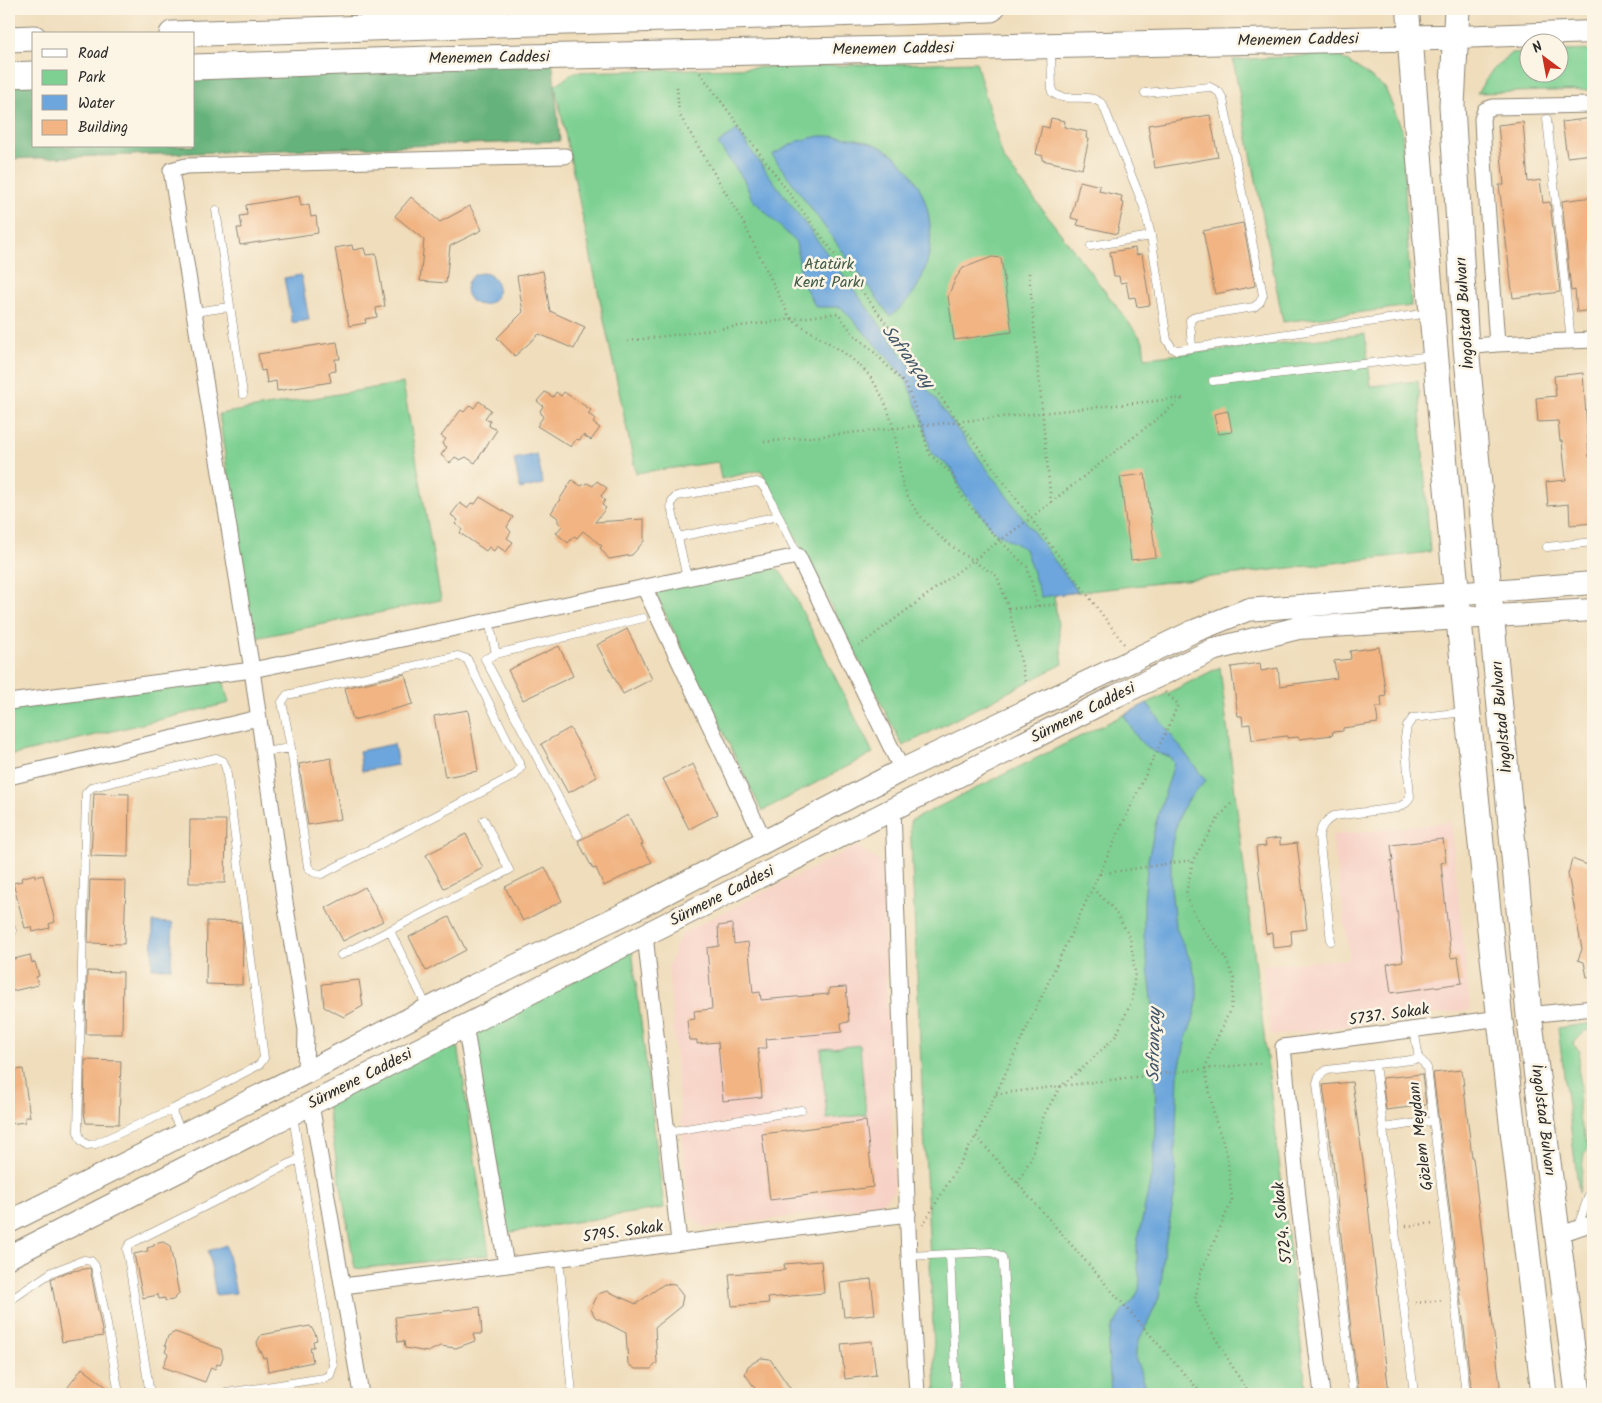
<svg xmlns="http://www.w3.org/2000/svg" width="1602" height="1403" font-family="Kalam,sans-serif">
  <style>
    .built { fill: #f7d1c6 }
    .green { fill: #7dd092; stroke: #547e5e }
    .forest { fill: #66b27c; stroke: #486e54 }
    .water { fill: #6ca6dc; stroke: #4c6884 }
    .building { fill: #f1b482 }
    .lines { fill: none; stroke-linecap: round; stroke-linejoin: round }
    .lane-casing { stroke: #8d8473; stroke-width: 9 }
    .street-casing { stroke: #8d8473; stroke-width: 17 }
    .secondary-casing { stroke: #8d8473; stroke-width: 24 }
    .primary-casing { stroke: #8d8473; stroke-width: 27 }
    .path { stroke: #8d8473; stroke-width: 2.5; stroke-dasharray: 1 4; stroke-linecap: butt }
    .lane { stroke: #fff; stroke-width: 8 }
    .street { stroke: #fff; stroke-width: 15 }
    .secondary { stroke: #fff; stroke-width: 22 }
    .primary { stroke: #fff; stroke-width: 25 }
    .labels { text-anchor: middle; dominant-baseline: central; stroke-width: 5; stroke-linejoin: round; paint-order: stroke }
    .street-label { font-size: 16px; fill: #2b2b2b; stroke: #fcf5e5 }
    .park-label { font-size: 16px; fill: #445d4a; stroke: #fcf5e5 }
    .water-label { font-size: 18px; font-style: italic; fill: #425669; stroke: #fcf5e5 }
  </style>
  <rect width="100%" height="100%" fill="#fcf5e5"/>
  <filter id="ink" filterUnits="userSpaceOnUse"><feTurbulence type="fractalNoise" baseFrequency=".02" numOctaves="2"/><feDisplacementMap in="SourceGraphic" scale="10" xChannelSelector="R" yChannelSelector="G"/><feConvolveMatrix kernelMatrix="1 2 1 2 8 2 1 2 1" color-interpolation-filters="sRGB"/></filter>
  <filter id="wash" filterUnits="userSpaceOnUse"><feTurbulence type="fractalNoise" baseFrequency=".0096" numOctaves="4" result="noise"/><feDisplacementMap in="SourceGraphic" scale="20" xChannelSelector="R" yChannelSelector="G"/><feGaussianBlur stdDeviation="1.12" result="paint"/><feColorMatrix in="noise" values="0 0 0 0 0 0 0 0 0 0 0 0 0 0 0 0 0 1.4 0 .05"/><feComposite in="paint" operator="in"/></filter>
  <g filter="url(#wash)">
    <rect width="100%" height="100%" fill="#efddbb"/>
    <!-- built -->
    <path class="built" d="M1451 822 1470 1010 1271 1036 1262 965 1350 959 1332 835Z
      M857 846 882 864 894 1192 878 1205 706 1228 689 1217 668 966 682 933Z"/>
    <!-- green -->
    <path class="green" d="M1593 50V90L1477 93 1491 72 1511 53 1529 52 1530 72H1560V51Z
      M1335 54 1361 70 1385 88 1402 129 1411 306 1283 322 1233 60Z
      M976 62 1003 158 1143 341 1145 358 1365 334 1371 386 1418 381 1430 552 1054 595 1063 664 903 746 761 470 721 479 718 462 636 473 555 85 575 72Z
      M403 383 441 600 251 639 219 414Z
      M765 565 778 569 787 581 873 753 762 811 656 595 658 586Z
      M1220 667 1307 1394H936L910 821Z
      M223 679 229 703 9 756V708Z
      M632 950 664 1208 505 1233 472 1035Z
      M1593 1023V1033L1586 1030 1573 1044 1580 1051 1578 1068 1581 1084 1578 1107 1580 1123 1589 1145 1584 1154 1579 1193 1558 1028Z
      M457 1037 489 1255 355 1269 327 1105Z
      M860 1045 866 1115 827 1119 821 1049Z"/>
    <!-- forest -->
    <path class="forest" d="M552 56 560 141 9 159V78L34 77V146H194V71Z"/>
    <!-- water -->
    <path class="water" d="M737 130 760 163 1078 592 1041 597 1025 549 995 532 961 489 952 469 933 454 930 448 923 421 906 380 887 357 841 307H816L802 282 796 242 752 199 744 180 718 144Z
      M819 136C846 136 877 139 898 159 943 200 942 281 890 316L772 155 798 141Z
      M466 289a16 16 0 1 1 32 0a16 16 0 1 1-32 0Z
      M301 275 309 320 292 323 284 278Z
      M537 454 543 484 520 489 514 459Z
      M1147 703 1206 781 1192 795 1181 811 1175 830 1171 849V887L1175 926 1191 962 1197 983V1002L1193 1020 1186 1038 1178 1075 1175 1150 1176 1187 1162 1261V1279L1159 1297 1152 1314 1139 1340 1136 1350V1361L1149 1394H1111L1108 1348 1111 1330 1121 1313 1134 1299 1139 1290 1140 1280 1137 1262V1244L1153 1167 1156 1130 1154 1014 1144 936V899L1148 860 1156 822 1174 764 1170 757C1164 754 1157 754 1151 750 1138 743 1131 727 1124 715Z
      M394 744 398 765 362 771 359 751Z
      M153 922 173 923 171 968H152Z
      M226 1245 236 1293 216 1295 208 1251Z"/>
    <g id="blocks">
      <!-- building -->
      <path class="building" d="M1210 115 1218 157 1155 168 1148 125Z
        M1051 118 1065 121 1064 127 1087 132 1086 138 1089 139 1082 169 1042 160 1043 156 1036 154 1042 126 1049 128Z
        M1593 118V154L1567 157 1562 122Z
        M1523 122 1528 182 1540 180 1543 203 1550 202 1560 292 1513 298 1499 185H1504L1498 125Z
        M1080 181 1100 186 1099 191 1122 196 1121 202 1124 203 1117 234 1077 225 1079 220 1071 218Z
        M299 196 301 206 309 204 311 217 316 216 318 233 240 245 237 228H242L240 216 247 215 246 205Z
        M411 197 440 222 470 206 482 230 450 246 446 283 420 281 424 240 395 216Z
        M1593 197V310L1577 312 1575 290 1571 291 1562 201Z
        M1243 223 1255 286 1215 294 1203 231Z
        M352 245 353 250 364 248 366 255 376 254 385 306 376 308 377 317 365 319 366 323 349 326 335 248Z
        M1135 248 1136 255 1142 254 1150 305 1137 307 1135 297 1129 298 1126 282 1120 283 1119 276H1114L1110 252Z
        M992 257 1001 258 1012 332 954 340 948 296 956 278 963 268Z
        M543 271 550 311 585 327 574 349 539 334 515 356 497 338 523 312 517 276Z
        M337 342 340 359H335L336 371 329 372 331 382 277 391 276 381 267 383 265 370 261 371 258 354Z
        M1583 373 1589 457H1593V523L1570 525 1569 504 1548 506 1546 482 1566 480 1562 441H1560L1558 421 1538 422 1536 398 1556 396 1554 376Z
        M545 392 553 397 556 392 561 396 564 392 591 410 588 414 596 419 593 423 600 428 591 440 583 435 580 440 576 439 571 447 537 426 543 417 540 411 543 406 537 401Z
        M479 401 491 410 485 418 490 421 489 426 497 430 475 463 466 457 460 460 455 457 450 463 441 455 447 447 442 444 446 439 441 436 461 410 464 412 470 405 474 408Z
        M1228 411 1232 432 1218 434 1214 414Z
        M1145 474 1156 557 1131 560 1120 477Z
        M572 480 581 486 587 483 593 486 597 481 607 488 601 496 605 500 602 505 606 508 595 522 644 519V541L632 555 609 559 600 548 602 546 583 531 577 538 574 536 568 543 556 533 562 526 558 522V518L551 513Z
        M480 497 513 517 507 527 511 532 507 538 513 542 506 552 497 546 494 551 489 547 486 551 460 533 462 529 455 524 458 520 451 515 460 503 467 508 471 503 475 504Z
        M627 629 652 679 623 694 597 645Z
        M559 646 573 676 523 700 508 670Z
        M1379 647 1386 696 1381 697 1382 707H1376L1378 723 1343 728V731L1332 732 1333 735 1299 739 1298 737 1287 738V736L1252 740 1250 724 1243 725 1242 716H1238L1231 667 1260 663 1261 671 1278 668 1280 686 1337 678 1334 661 1351 659 1350 651Z
        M405 674 413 704 353 720 345 688Z
        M468 710 478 771 445 777 434 716Z
        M570 728 597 777 568 793 541 744Z
        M331 758 341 819 308 825 299 764Z
        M693 764 718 814 689 829 663 779Z
        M94 793 129 794 128 857 91 856Z
        M628 815 643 844 641 845 652 862 604 886 596 868 593 869 578 841Z
        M190 820H226L225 883H189Z
        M466 834 483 868 444 888 426 855Z
        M1280 838V845L1297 843 1307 929 1291 931 1292 946 1273 948 1272 933 1266 934 1256 847 1266 846 1265 840Z
        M1443 839 1446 862 1441 863 1451 958 1458 957 1462 983 1391 993 1387 964 1403 961 1391 860 1393 861 1391 845Z
        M1572 859 1593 867V976L1587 977 1584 962 1578 960 1582 949 1568 874Z
        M545 867 562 901 523 921 505 887Z
        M35 874V877L43 875 55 922 49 924 50 928 33 932 32 927 25 928 13 883 22 881 21 878Z
        M90 880 126 881 124 944 88 943Z
        M365 887 383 921 343 941 326 908Z
        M449 917 466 950 426 971 409 937Z
        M207 921 241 922 243 942 242 985 206 984Z
        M732 924 734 944 748 942 753 993 760 992 761 1000 829 994V988L846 987 849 1022 841 1023 842 1032 766 1039 767 1048H758L762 1097 723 1101 718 1042 697 1044V1040H689L687 1020 695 1019 694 1011 712 1009 707 948 719 946 718 926Z
        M30 955 32 963 35 962 39 976 36 977 38 985 9 992V968L12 967 10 960Z
        M87 971 123 972 122 1034H86Z
        M359 980 363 1006 344 1017 324 1007 322 984Z
        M85 1060 121 1061 119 1124 86 1123 84 1113Z
        M23 1069 30 1117H25V1122L9 1124V1071Z
        M1462 1070 1472 1158H1473L1501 1394H1472L1433 1073Z
        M1422 1074 1426 1105 1386 1110 1382 1078Z
        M1352 1082 1364 1169 1389 1394H1359L1352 1339 1333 1161 1323 1085Z
        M866 1121 873 1187 770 1200 762 1134Z
        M163 1242 170 1246 179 1294 173 1300 165 1301V1298L159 1299 158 1295 143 1298 134 1254 148 1251 147 1248 154 1246V1244Z
        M821 1261 824 1293 768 1298 769 1303 732 1306 729 1274 785 1270 784 1264Z
        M90 1268 103 1336 62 1342 51 1279 67 1272Z
        M871 1279 875 1314 844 1317 840 1283Z
        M664 1284 675 1285 683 1296 681 1306 655 1327 657 1363 651 1369H635L628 1364 626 1333 595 1317 591 1309 598 1294 607 1291 636 1304Z
        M480 1307 482 1334H473L475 1341 456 1348 440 1346 428 1352 405 1348 404 1341 398 1342 395 1317Z
        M310 1326 315 1333 317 1340 313 1341 314 1347H310L313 1362 268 1371 266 1357 263 1358 261 1351H259L257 1342 261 1335Z
        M175 1332 221 1349 223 1357 220 1365 217 1364 215 1369 211 1367 205 1382 163 1367 168 1354 165 1352 167 1346 165 1345 168 1336Z
        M872 1341 876 1375 845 1379 841 1344Z
        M761 1358 770 1359 794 1394H759L745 1374 748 1366Z
        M82 1368 113 1392V1394H63Z"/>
    </g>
  </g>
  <g filter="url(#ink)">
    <use href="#blocks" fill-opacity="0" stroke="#8d8473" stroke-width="1"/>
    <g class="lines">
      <defs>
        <path id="lane" d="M1051 49 1052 92C1066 105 1089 90 1103 105L1144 207 1151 236 1167 340 1172 348 1177 350 1192 348 1429 313
          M1145 93 1210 87 1219 92 1223 99 1263 295 1260 302 1254 307 1196 316 1190 320 1192 348
          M1547 119 1571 341
          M216 210 243 394
          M1091 246 1151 236
          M194 312 229 307
          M1213 381 1432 356
          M678 537 779 516
          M1547 547 1593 542
          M687 578 671 506 672 501 677 496 757 482 761 484 766 490 798 556
          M489 621 496 654 643 618
          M496 654 485 659 578 835
          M263 752 291 748 282 702 287 695 458 656 467 659 521 767 515 775 322 874C315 874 312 872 308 867L291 748
          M9 922 12 931 9 940
          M390 931 427 1007
          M1331 941 1319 836C1321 826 1325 821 1334 816L1397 808 1406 803 1410 797 1405 738 1407 726 1413 718 1464 712
          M341 955 509 870 484 820
          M1414 1029 1419 1059
          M1375 1064 1383 1128
          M171 1110 95 1144 87 1145 81 1140 78 1132 86 793 92 787 216 758 223 761 226 768 264 1058 259 1065 171 1110 182 1133
          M667 1132 801 1110
          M1577 1229 1590 1192 1593 1194
          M909 1256 950 1254
          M559 1258 572 1394
          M9 1301 52 1272 84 1260 91 1261 95 1266 105 1313 119 1394
          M150 1394 128 1257 127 1249 130 1244 299 1159
          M220 1394 324 1378 330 1375 333 1366 293 1116
          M956 1394 950 1254 992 1252 1002 1257 1003 1263 1010 1394
          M1353 1394 1317 1083 1319 1076 1327 1070 1419 1059 1423 1062 1427 1068 1466 1394
          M1414 1394 1383 1128 1432 1121"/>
        <path id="street" d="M1497 344 1484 160 1482 119 1485 110 1493 107 1593 105
          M1466 347 1497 344 1593 340
          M644 587 765 842
          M9 702 252 670 489 621 687 578 798 556 902 770
          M9 777 258 718
          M893 809 909 1256 917 1394
          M645 935 679 1242
          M1529 1015 1593 1008
          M465 1025 506 1265
          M305 1073 306 1030 284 896 252 670 171 170 186 166 565 156
          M311 1104 361 1394
          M1558 1235 1593 1223
          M343 1286 908 1214
          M1322 1394 1299 1207 1283 1047 1500 1018"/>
        <path id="secondary" d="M1408 9 1410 37
          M1457 37 1593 32
          M9 1222 305 1073 471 987 643 905 902 770 1192 632 1247 610 1593 583
          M9 1257 1116 696 1215 649 1298 628 1593 610"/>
        <path id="primary" d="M1457 9 1452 105 1466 347 1529 1015 1578 1394
          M172 34 991 9
          M1410 37C1435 365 1463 693 1500 1020 1514 1145 1530 1269 1544 1394
          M9 39 34 38
          M194 67 429 59 1457 37
          M9 75 34 74"/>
      </defs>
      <!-- lane casing -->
      <use href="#lane" class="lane-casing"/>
      <!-- street casing -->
      <use href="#street" class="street-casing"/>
      <!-- secondary casing -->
      <use href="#secondary" class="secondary-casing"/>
      <!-- primary casing -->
      <use href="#primary" class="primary-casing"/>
      <!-- path -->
      <path class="path" d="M700 73 1124 644
        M677 87 679 114 743 222 789 316 794 321C820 339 858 356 875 384 890 409 894 427 898 455 900 465 900 476 903 485 919 529 960 553 997 576L1009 609 1026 683
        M1029 273 1051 503
        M628 341 838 313 853 334 871 349 907 386 921 425 929 454 953 475 961 495 992 533 1027 567 1038 606
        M764 442 1183 398
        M1009 609 1059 604
        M859 646 972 561 1031 518 1182 399
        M1165 692 1178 704 1170 723 976 1136 1202 1394
        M1231 804 1219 817 1193 860 1186 894 1191 907 1205 932 1225 957 1234 979 1231 1008 1211 1051 1205 1069 1215 1119 1227 1154 1232 1200 1201 1272 1195 1299 1202 1316 1249 1394
        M1100 874 1192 860
        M996 1094 1184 1071 1263 1063
        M1018 1183 1032 1156 1044 1115 1060 1087 1085 1066 1116 1036 1132 1000 1135 972 1130 937 1113 908 1093 889
        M923 1225 976 1136
        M1406 1226 1435 1223
        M1415 1303 1444 1300"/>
      <!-- lane -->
      <use href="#lane" class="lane"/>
      <!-- street -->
      <use href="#street" class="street"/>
      <!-- secondary -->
      <use href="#secondary" class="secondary"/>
      <!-- primary -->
      <use href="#primary" class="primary"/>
    </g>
  </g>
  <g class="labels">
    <!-- street labels -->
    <g class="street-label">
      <text transform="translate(1298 40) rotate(-1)">Menemen Caddesi</text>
      <text transform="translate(893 49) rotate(-1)">Menemen Caddesi</text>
      <text transform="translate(489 58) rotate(-1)">Menemen Caddesi</text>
      <text transform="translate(1465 313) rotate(-94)">İngolstad Bulvarı</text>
      <text transform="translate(1083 713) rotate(-27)">Sürmene Caddesi</text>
      <text transform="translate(1502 717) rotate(-95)">İngolstad Bulvarı</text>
      <text transform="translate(722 896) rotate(-27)">Sürmene Caddesi</text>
      <text transform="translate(1389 1015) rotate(-8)">5737. Sokak</text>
      <text transform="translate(360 1079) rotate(-27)">Sürmene Caddesi</text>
      <text transform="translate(1543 1120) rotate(83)">İngolstad Bulvarı</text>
      <text transform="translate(1421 1136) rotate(-97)">Gözlem Meydanı</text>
      <text transform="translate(1283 1223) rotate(-96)">5724. Sokak</text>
      <text transform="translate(623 1232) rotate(-8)">5795. Sokak</text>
    </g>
    <!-- park labels -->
    <g class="park-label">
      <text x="829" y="264">Atatürk<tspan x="829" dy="18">Kent Parkı</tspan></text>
    </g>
    <!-- water labels -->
    <g class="water-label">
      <text transform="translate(907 357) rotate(53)">Safrançay</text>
      <text transform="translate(1155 1045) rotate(-89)">Safrançay</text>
    </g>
  </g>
  <!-- margin -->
  <rect width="1602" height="1403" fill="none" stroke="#fcf5e5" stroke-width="30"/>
  <!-- legend -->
  <rect x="32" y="32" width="162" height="115" fill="#fcf5e5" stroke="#a8a49b"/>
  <rect x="42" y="49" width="25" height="8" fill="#ffffff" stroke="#a8a49b"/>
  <text x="78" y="58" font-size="15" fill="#2b2b2b">Road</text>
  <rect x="42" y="70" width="25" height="15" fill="#7dd092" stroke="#a8a49b"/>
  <text x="78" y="82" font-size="15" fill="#2b2b2b">Park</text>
  <rect x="42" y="95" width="25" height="15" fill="#6ca6dc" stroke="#a8a49b"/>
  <text x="78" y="108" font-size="15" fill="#2b2b2b">Water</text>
  <rect x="42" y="120" width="25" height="15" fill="#f1b482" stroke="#a8a49b"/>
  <text x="78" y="132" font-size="15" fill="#2b2b2b">Building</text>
  <!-- north arrow -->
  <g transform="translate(1544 58) rotate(328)"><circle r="24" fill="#fcf5e5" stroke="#a8a49b"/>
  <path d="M0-4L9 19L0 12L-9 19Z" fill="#c8321e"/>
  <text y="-8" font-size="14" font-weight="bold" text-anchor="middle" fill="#2b2b2b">N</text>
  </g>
</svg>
